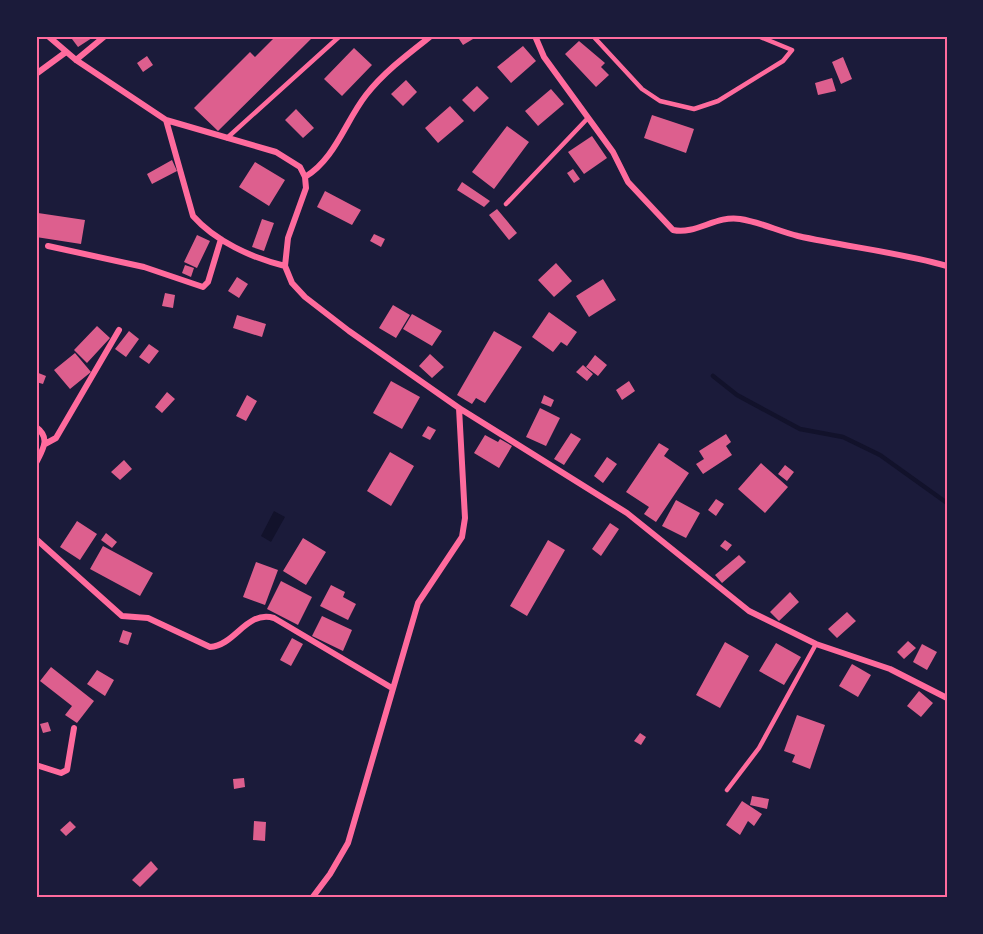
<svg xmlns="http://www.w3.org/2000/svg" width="983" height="934" font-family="Figtree,sans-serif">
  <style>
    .water { fill: #12122b }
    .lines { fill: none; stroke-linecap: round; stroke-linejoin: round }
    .stream { stroke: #12122b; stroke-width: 4.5 }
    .building { fill: #dd5f8e }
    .service { stroke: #ff6b9d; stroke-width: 4.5 }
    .minor { stroke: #ff6b9d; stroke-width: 6 }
    .neatline { fill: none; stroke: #ff6b9d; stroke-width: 2 }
  </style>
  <rect width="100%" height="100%" fill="#1b1b3a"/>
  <!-- water -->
  <path class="water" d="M274 511 285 517 271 542 261 536Z"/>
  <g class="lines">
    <!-- stream -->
    <path class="stream" d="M713 376 737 395 800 429 843 437 880 455 947 503"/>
  </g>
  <!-- building -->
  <path class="building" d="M75 36H95L78 47 72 39Z
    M276 36H314L218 131 194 108 250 52 255 57Z
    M457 36H478L463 45Z
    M579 41 605 63 601 67 609 75 596 87 565 54Z
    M523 46 536 61 511 83 497 67Z
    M354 48 372 65 342 96 324 79Z
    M147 56 153 65 143 72 137 63Z
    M843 57 852 79 841 84 832 62Z
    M832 78 836 91 818 95 815 83Z
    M406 80 417 92 403 106 391 94Z
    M477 86 489 98 474 112 462 100Z
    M551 89 564 104 538 126 525 111Z
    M450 106 464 121 438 143 425 128Z
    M296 109 314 128 303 138 285 120Z
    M652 115 694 129 686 153 644 138Z
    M507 126 529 142 494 189 472 172Z
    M592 136 607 158 584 174 568 152Z
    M172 160 177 171 152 184 147 174Z
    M255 162 285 180 269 206 239 187Z
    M573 169 580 179 574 183 567 173Z
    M462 182 490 201 484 207 457 190Z
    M325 191 361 210 352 225 317 207Z
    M497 209 517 233 509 240 489 215Z
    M38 213 85 220 81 244 36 237Z
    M262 219 274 223 264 251 252 247Z
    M374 234 385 239 381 247 370 241Z
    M197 235 210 241 197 268 184 262Z
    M556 263 572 281 554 297 538 280Z
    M185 265 194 268 191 277 182 273Z
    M237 277 248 284 239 298 228 291Z
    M603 279 616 300 589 317 576 296Z
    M165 293 175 295 173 308 162 306Z
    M393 305 410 315 396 338 379 328Z
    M549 312 577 332 567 346 561 342 553 352 532 337Z
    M412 314 442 331 432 346 403 329Z
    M237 315 266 324 262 337 233 328Z
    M97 326 110 338 87 363 74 350Z
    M129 331 139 339 126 357 115 349Z
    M494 331 522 347 485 403 476 398 472 404 457 395Z
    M149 344 159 351 149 364 139 357Z
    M75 353 91 372 70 389 54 370Z
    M430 354 444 367 432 378 419 366Z
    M595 355 607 365 598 376 586 367Z
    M583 365 593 374 587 381 576 372Z
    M36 372 46 376 43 384 36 382Z
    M391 381 420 397 402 429 373 413Z
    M629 381 635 391 622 400 616 390Z
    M167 392 175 399 162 413 155 407Z
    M247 395 257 401 246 421 236 416Z
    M544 395 554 400 551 407 541 403Z
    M540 408 560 418 546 446 526 437Z
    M428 426 436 430 430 440 422 436Z
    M571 433 581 439 564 465 554 459Z
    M726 434 731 442 726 446 732 455 703 474 696 464 704 459 699 451Z
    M485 435 498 442 500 439 512 446 499 468 474 453Z
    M659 443 669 449 664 456 689 473 656 522 644 514 649 507 626 492Z
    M390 452 414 466 391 506 367 491Z
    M607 457 617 464 603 483 594 476Z
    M124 460 132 469 120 480 111 472Z
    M761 463 788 487 765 513 738 489Z
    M785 465 794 472 787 481 778 474Z
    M716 499 724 504 716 516 708 510Z
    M676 500 700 513 686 538 662 526Z
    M77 521 97 534 80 560 60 547Z
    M610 523 619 529 601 556 592 549Z
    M106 533 117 542 112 548 101 540Z
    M303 538 326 552 306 585 283 571Z
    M548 540 565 550 527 616 510 606Z
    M725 540 732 545 727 551 720 546Z
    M103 546 153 573 140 596 90 569Z
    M739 555 746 562 722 583 715 575Z
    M256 562 278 570 265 605 243 597Z
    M281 581 312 597 298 625 267 609Z
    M331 585 345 592 343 597 356 604 348 620 320 606Z
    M790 592 799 602 779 621 770 612Z
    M847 612 856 621 837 638 828 629Z
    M322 616 352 630 343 651 312 636Z
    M123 630 132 633 128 645 119 642Z
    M292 638 303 644 291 666 280 660Z
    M908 641 916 648 904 659 897 652Z
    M725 642 749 656 720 708 696 695Z
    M776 643 801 657 784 685 759 671Z
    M922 644 937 652 927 670 913 662Z
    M852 664 871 675 858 697 839 686Z
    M51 667 94 701 77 723 65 715 72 706 40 681Z
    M97 670 114 680 105 696 87 684Z
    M919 691 933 703 921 717 907 706Z
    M797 715 825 725 810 769 792 762 795 755 784 751Z
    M48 722 51 731 43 733 40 724Z
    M640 733 646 737 641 745 634 741Z
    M244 778 245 787 234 789 233 779Z
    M752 796 769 799 767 809 750 805Z
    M742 801 762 814 754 826 748 821 740 835 726 825Z
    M70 821 76 827 66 836 60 830Z
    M254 821 266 822 265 841 253 840Z
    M151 861 158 869 140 887 132 880Z"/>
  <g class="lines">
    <!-- service -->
    <path class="service" d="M593 36 642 89 660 101 694 109 718 101 783 61 792 50 758 36
      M227 138 340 36
      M506 204 587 119
      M727 790 759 748 816 644"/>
    <!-- minor -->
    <path class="minor" d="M48 36 76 60 166 120 276 152 300 167 305 177 306 188 288 238 285 266 292 283 305 297 349 331 459 408 627 513 749 611 816 644 890 669 947 698
      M535 36 544 57 613 152 628 182 673 230C696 235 716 215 740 219 760 222 778 231 798 236 847 247 898 252 947 266
      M76 60 105 36
      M36 74 66 52
      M166 120 193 216C215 241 252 258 285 266
      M305 177C335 159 345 122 366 95 384 72 408 54 431 36
      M48 246 144 267 203 287 208 282 221 239
      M36 427C51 438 43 449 36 463
      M45 444 56 438 119 330
      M36 539 122 616 148 618 210 647C236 645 246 610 274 618L392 688
      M36 765 61 773 67 770 74 728
      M312 898 330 874 348 843 418 603 462 537 465 518 459 408"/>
  </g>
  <!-- border -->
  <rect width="983" height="934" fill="none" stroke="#1b1b3a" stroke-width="75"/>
  <rect x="38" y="38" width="908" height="858" class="neatline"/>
</svg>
